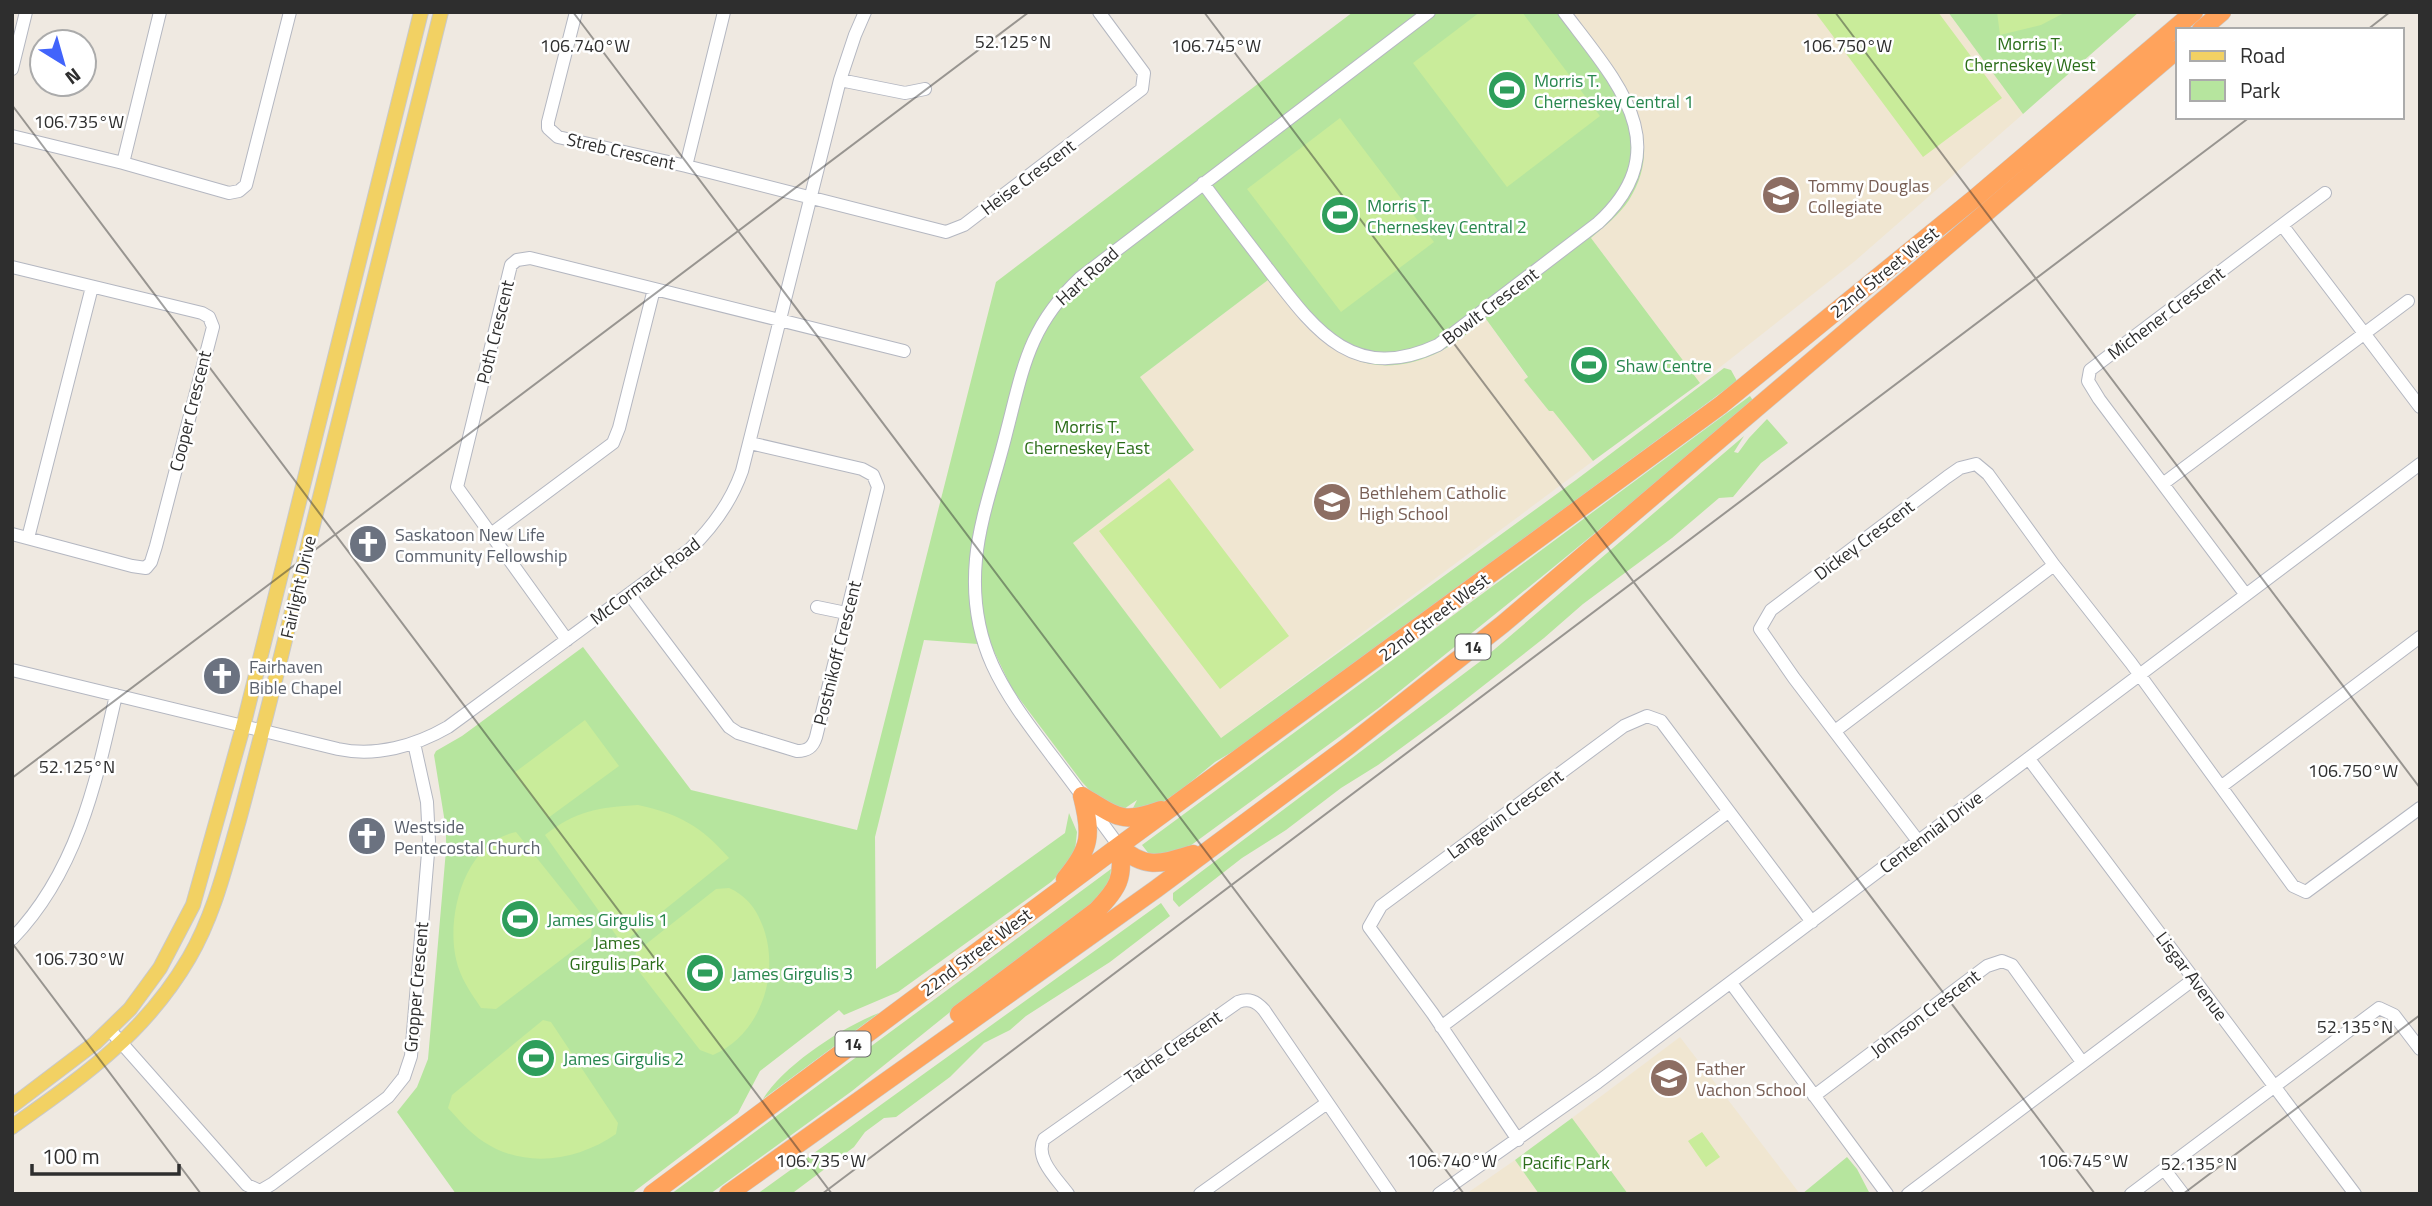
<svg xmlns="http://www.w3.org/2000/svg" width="2432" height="1206" font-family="'Titillium Web',sans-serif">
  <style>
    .education { fill: #f0e6d1 }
    .green { fill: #b6e59e }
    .pitch { fill: #c9ec9a }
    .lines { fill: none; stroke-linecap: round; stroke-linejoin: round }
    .minor-casing { stroke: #b4b7c1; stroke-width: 14 }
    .major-casing { stroke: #c9c9c9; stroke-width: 16 }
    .highway-casing { stroke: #c9c9c9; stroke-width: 19 }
    .minor { stroke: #fff; stroke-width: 12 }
    .major { stroke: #f2d163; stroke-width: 14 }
    .highway { stroke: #ffa35c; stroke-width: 18 }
    .ticks { fill: none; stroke: #2e2e2e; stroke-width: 2; stroke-opacity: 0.45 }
    .labels { text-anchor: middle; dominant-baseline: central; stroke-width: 5; stroke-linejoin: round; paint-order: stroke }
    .shield { fill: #fff; stroke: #6d6d6d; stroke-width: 2 }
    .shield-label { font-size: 16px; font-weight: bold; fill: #2e2e2e }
    .park-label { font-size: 18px; fill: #2c6e1b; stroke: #fff }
    .leisure-label { font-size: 18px; fill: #27864d; stroke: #fff; text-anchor: start }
    .street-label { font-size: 18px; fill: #2e2e2e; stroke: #fff }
    .education-label { font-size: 18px; fill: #785e54; stroke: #fff; text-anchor: start }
    .worship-label { font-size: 18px; fill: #5b616d; stroke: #fff; text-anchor: start }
    .ticks-label { font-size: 18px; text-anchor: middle; fill: #2e2e2e; stroke: #fff; stroke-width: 5; stroke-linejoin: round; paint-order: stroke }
  </style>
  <rect width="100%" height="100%" fill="#efe9e1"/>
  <!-- education -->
  <path class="education" d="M1572 12H1948L2023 114 1855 261 1700 383 1591 238 1617 215 1642 130 1633 100 1619 76Z
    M1268 280 1305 326 1384 365 1431 356 1446 349 1486 319 1528 378 1525 381 1549 411 1553 410 1593 461 1221 738 1072 542 1193 450 1140 377Z
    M1680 1037 1800 1194H1628L1572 1118Z
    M1515 1160 1539 1194H1466Z"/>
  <!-- green -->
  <path class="green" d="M1353 12H1572C1611 64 1673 131 1629 200 1619 215 1605 226 1591 238L1700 383 1593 461 1553 411H1549L1524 380 1528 377 1486 319C1469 332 1452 347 1433 355 1354 389 1312 334 1268 280L1140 377 1194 450 1073 543 1221 738 1576 480 1724 368 1731 370 1737 381 1247 743 1215 762 1181 790 1161 803 1131 812 1137 800 1121 811 1096 797 1082 782 1012 689 991 645 924 640 875 837 876 969 1065 833 1069 813 1077 832 1074 860 1051 882 898 992 844 1015 839 1010 760 1071 738 1113 631 1194H456L397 1112 417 1087 428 1059 446 850V829L434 755 436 751 462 736 583 647 691 790 857 830 996 282Z
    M1948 12H2139L2023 114Z
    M1750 396 1754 402 1550 570 1380 707 1190 846 1153 859 1142 845Z
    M1767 419 1788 443 1761 463 1733 497 1719 498 1672 538 1583 604 1544 638 1446 715 1378 765 1341 788 1286 830 1242 858 1179 907 1173 900V893L1482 660 1744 436 1734 452 1738 453 1749 438Z
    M1111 869 1110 878 1100 899 975 992 852 1091 710 1194H671Z
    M1161 903 1170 916 1110 962 1026 1016 1010 1030 984 1043 950 1077 896 1117 884 1118 865 1132 854 1147 794 1192 791 1194H757Z
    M879 1013 763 1099C783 1066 842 1027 879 1013Z
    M1572 1118 1628 1194H1539L1515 1160Z
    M1847 1157 1857 1169 1870 1194H1802Z"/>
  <!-- pitch -->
  <path class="pitch" d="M1480 12H1522L1600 116 1507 187 1413 63Z
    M1815 12H1938L2002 98 1923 157Z
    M1997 12H2066L2041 25 2000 35Z
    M1340 118 1434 242 1341 312 1247 189Z
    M1169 478 1289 636 1220 689 1099 531Z
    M585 720 619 766 548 818 514 773Z
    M638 805C679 814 701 826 729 858L628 939 618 938 545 835C575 811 600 807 638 805Z
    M516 832 592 927 591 937 496 1009 481 1008C471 993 460 978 456 959 446 915 465 842 516 832Z
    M729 888C745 895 755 907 761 922 782 970 762 1034 713 1055L700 1050 634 965 636 952 716 889Z
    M543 1020 551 1022 618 1123 616 1134C577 1161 525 1169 484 1142 470 1133 459 1120 448 1108L452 1095Z
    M1702 1132 1720 1157 1706 1167 1688 1141Z"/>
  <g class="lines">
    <defs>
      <path id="minor" d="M576 12 548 122V128L558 137 686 166 946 232 964 225 1142 89 1144 73 1099 12
        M12 69 26 12
        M840 80 905 93 925 89
        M12 136 123 163 160 12
        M123 163 229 193 239 191 246 185 290 12
        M686 166 724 12
        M1203 183C1224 212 1246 240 1268 269 1314 329 1353 385 1438 345L1598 223C1681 147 1615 80 1564 12
        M2282 225 2325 193
        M12 267 202 313 209 317 213 327 156 546 151 562 146 568 132 566 12 534
        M2164 483 2408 301
        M491 534 613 443 619 428 654 289
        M28 538 92 287
        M629 594 729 727 738 733 797 751C808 751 813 747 816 737L878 487 873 475 862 469 750 443
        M2246 595 2099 399 2088 381 2090 370 2282 225 2420 407
        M817 607 846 613
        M567 640 457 487 509 273 511 265 517 260 530 258 904 351
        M12 670 338 749C376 757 415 746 448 727L689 550C713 527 731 502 742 471L840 80 855 35 865 12
        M1835 731 2054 565
        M2029 759 2355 1194
        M2222 786 2420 637
        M1918 841 1794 678 1760 629 1771 610 1947 477 1960 468 1976 464 1988 474 2054 565 2131 663 2293 886 2306 892 2420 808
        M1119 846C1097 816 1075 786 1052 756 1003 691 968 645 976 559 980 517 996 475 1006 434 1023 369 1028 327 1080 278L1429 12
        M12 939C77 872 96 783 116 695
        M1731 983 1887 1194
        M1441 1027 1728 812
        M110 1030 247 1185 260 1191 272 1184 388 1097 404 1077 411 1056 429 841 427 802 414 743
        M1814 1096 1987 966 2002 961 2012 965 2082 1062
        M1518 1140 1433 1014 1369 927 1381 906 1624 726 1647 716 1661 721 1812 922
        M2164 1169 2183 1194
        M1068 1194C1057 1179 1034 1158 1044 1139L1238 1002C1249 998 1256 1001 1264 1010L1390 1194
        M1200 1194 1327 1103
        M1439 1194 1598 1082 2420 464
        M1908 1194 2194 979
        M2131 1194 2379 1008 2394 1015 2420 1049"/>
      <path id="major" d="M12 1106 95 1043 130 1009 160 968 193 905 243 727 421 12
        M12 1127C82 1077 144 1035 189 958 214 915 225 868 239 820 260 742 279 665 298 587 344 395 394 204 441 12"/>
      <path id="highway" d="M2201 30 2222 12
        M1082 796C1117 816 1120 825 1161 810
        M1119 846C1145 870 1161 864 1193 854
        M1065 879C1091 848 1092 835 1082 796
        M959 1014 1096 911C1118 889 1125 877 1119 846
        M652 1194 1119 846 1721 405 1975 198 2194 12
        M728 1194 1156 889 1347 747 1503 624 2178 49"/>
    </defs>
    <!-- minor casing -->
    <use href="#minor" class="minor-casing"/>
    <!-- major casing -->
    <use href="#major" class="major-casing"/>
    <!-- highway casing -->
    <use href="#highway" class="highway-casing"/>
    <!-- minor -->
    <use href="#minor" class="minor"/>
    <!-- major -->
    <use href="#major" class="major"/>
    <!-- highway -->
    <use href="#highway" class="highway"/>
  </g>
  <!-- ticks -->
  <path class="ticks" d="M573 12 1464 1194M1204 12 2095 1194M1835 12 2420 788M2367 30 2390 12M12 105 832 1194M12 778 1029 12M12 943 201 1194M822 1194 2250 117M2183 1194 2420 1015"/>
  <!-- icons -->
  <defs>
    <symbol id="stadium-disc" viewBox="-11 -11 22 22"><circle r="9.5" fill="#2e9e5b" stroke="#fff"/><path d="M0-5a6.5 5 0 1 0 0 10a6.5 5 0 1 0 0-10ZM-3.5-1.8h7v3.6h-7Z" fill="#fff"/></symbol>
    <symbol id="school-disc" viewBox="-11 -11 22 22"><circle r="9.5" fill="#8d6e63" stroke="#fff"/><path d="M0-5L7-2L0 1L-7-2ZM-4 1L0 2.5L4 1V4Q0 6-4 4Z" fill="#fff"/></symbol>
    <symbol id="church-disc" viewBox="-11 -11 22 22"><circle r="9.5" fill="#6b7280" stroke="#fff"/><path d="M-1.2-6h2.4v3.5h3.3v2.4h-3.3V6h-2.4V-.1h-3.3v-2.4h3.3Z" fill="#fff"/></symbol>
  </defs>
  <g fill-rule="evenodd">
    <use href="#stadium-disc" x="1485" y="68" width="44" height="44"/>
    <use href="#school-disc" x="1759" y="173" width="44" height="44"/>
    <use href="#stadium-disc" x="1318" y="193" width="44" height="44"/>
    <use href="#stadium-disc" x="1567" y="343" width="44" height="44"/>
    <use href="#school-disc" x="1310" y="480" width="44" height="44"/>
    <use href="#church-disc" x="346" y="522" width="44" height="44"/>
    <use href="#church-disc" x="200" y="654" width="44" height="44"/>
    <use href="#church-disc" x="345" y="814" width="44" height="44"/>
    <use href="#stadium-disc" x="498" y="897" width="44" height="44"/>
    <use href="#stadium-disc" x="683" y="951" width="44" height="44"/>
    <use href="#stadium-disc" x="514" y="1036" width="44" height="44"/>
    <use href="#school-disc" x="1647" y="1056" width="44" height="44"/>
  </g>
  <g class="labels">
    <!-- shield labels -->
    <g class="shield">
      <rect x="1455.5" y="634.5" width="35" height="25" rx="5"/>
      <rect x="835.5" y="1031.5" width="35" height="25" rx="5"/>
    </g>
    <g class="shield-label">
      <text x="1473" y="647">14</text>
      <text x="853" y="1044">14</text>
    </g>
    <!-- park labels -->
    <g class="park-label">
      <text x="2030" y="43">Morris T.<tspan x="2030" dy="21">Cherneskey West</tspan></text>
      <text x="1087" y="426">Morris T.<tspan x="1087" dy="21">Cherneskey East</tspan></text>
      <text x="617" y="942">James<tspan x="617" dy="21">Girgulis Park</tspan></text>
      <text x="1566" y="1162">Pacific Park</text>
    </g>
    <!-- leisure labels -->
    <g class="leisure-label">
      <text x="1534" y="80">Morris T.<tspan x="1534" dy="21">Cherneskey Central 1</tspan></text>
      <text x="1367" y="205">Morris T.<tspan x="1367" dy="21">Cherneskey Central 2</tspan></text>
      <text x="1616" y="365">Shaw Centre</text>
      <text x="547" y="919">James Girgulis 1</text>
      <text x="732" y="973">James Girgulis 3</text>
      <text x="563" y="1058">James Girgulis 2</text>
    </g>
    <!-- street labels -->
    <g class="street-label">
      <text transform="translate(621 151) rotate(13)">Streb Crescent</text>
      <text transform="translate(1028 177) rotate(-37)">Heise Crescent</text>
      <text transform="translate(1884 272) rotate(-39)">22nd Street West</text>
      <text transform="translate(1087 276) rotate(-42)">Hart Road</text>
      <text transform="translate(1490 306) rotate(-37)">Bowlt Crescent</text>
      <text transform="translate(2166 313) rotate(-37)">Michener Crescent</text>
      <text transform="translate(495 332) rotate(-76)">Poth Crescent</text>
      <text transform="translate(190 411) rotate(-76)">Cooper Crescent</text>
      <text transform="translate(1864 540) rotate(-37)">Dickey Crescent</text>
      <text transform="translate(645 581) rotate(-37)">McCormack Road</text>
      <text transform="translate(298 587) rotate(-77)">Fairlight Drive</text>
      <text transform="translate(1434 617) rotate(-37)">22nd Street West</text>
      <text transform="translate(837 653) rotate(-76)">Postnikoff Crescent</text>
      <text transform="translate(1505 814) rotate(-36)">Langevin Crescent</text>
      <text transform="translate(1931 832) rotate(-37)">Centennial Drive</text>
      <text transform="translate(976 952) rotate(-37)">22nd Street West</text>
      <text transform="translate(2192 976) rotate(53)">Lisgar Avenue</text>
      <text transform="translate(416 987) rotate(-85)">Gropper Crescent</text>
      <text transform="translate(1925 1013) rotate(-37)">Johnson Crescent</text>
      <text transform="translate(1173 1047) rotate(-35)">Tache Crescent</text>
    </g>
    <!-- education labels -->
    <g class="education-label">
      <text x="1808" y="185">Tommy Douglas<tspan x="1808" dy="21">Collegiate</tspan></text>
      <text x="1359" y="492">Bethlehem Catholic<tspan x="1359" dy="21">High School</tspan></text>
      <text x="1696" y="1068">Father<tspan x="1696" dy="21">Vachon School</tspan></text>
    </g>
    <!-- worship labels -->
    <g class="worship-label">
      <text x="395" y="534">Saskatoon New Life<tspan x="395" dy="21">Community Fellowship</tspan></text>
      <text x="249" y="666">Fairhaven<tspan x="249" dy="21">Bible Chapel</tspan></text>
      <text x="394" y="826">Westside<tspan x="394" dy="21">Pentecostal Church</tspan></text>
    </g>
  </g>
  <g class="ticks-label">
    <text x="1013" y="48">52.125°N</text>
    <text x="585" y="52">106.740°W</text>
    <text x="1216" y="52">106.745°W</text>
    <text x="1847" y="52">106.750°W</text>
    <text x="79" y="128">106.735°W</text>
    <text x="77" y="773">52.125°N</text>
    <text x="2353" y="777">106.750°W</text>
    <text x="79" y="965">106.730°W</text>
    <text x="2355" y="1033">52.135°N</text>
    <text x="821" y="1167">106.735°W</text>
    <text x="1452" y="1167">106.740°W</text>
    <text x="2083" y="1167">106.745°W</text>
    <text x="2199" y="1170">52.135°N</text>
  </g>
  <!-- border -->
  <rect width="2432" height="1206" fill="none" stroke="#2e2e2e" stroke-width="28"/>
  <!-- legend -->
  <rect x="2176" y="28" width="228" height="91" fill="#ffffff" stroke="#ababab" stroke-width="2"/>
  <rect x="2190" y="51" width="35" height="10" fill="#f2d163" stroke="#ababab" stroke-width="2"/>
  <text x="2240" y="63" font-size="21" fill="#2e2e2e">Road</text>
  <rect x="2190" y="80" width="35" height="21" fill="#b6e59e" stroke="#ababab" stroke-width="2"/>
  <text x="2240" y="98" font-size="21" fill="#2e2e2e">Park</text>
  <!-- north arrow -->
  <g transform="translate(63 63) rotate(143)"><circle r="33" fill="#ffffff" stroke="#ababab" stroke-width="2"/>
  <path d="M0-5L12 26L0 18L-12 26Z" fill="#4264fb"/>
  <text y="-10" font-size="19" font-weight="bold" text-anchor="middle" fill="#2e2e2e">N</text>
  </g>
  <!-- scale -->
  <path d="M32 1164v10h147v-10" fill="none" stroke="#2e2e2e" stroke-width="3.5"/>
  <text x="42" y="1164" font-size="21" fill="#2e2e2e" stroke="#ffffff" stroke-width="5" paint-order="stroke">100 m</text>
</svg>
